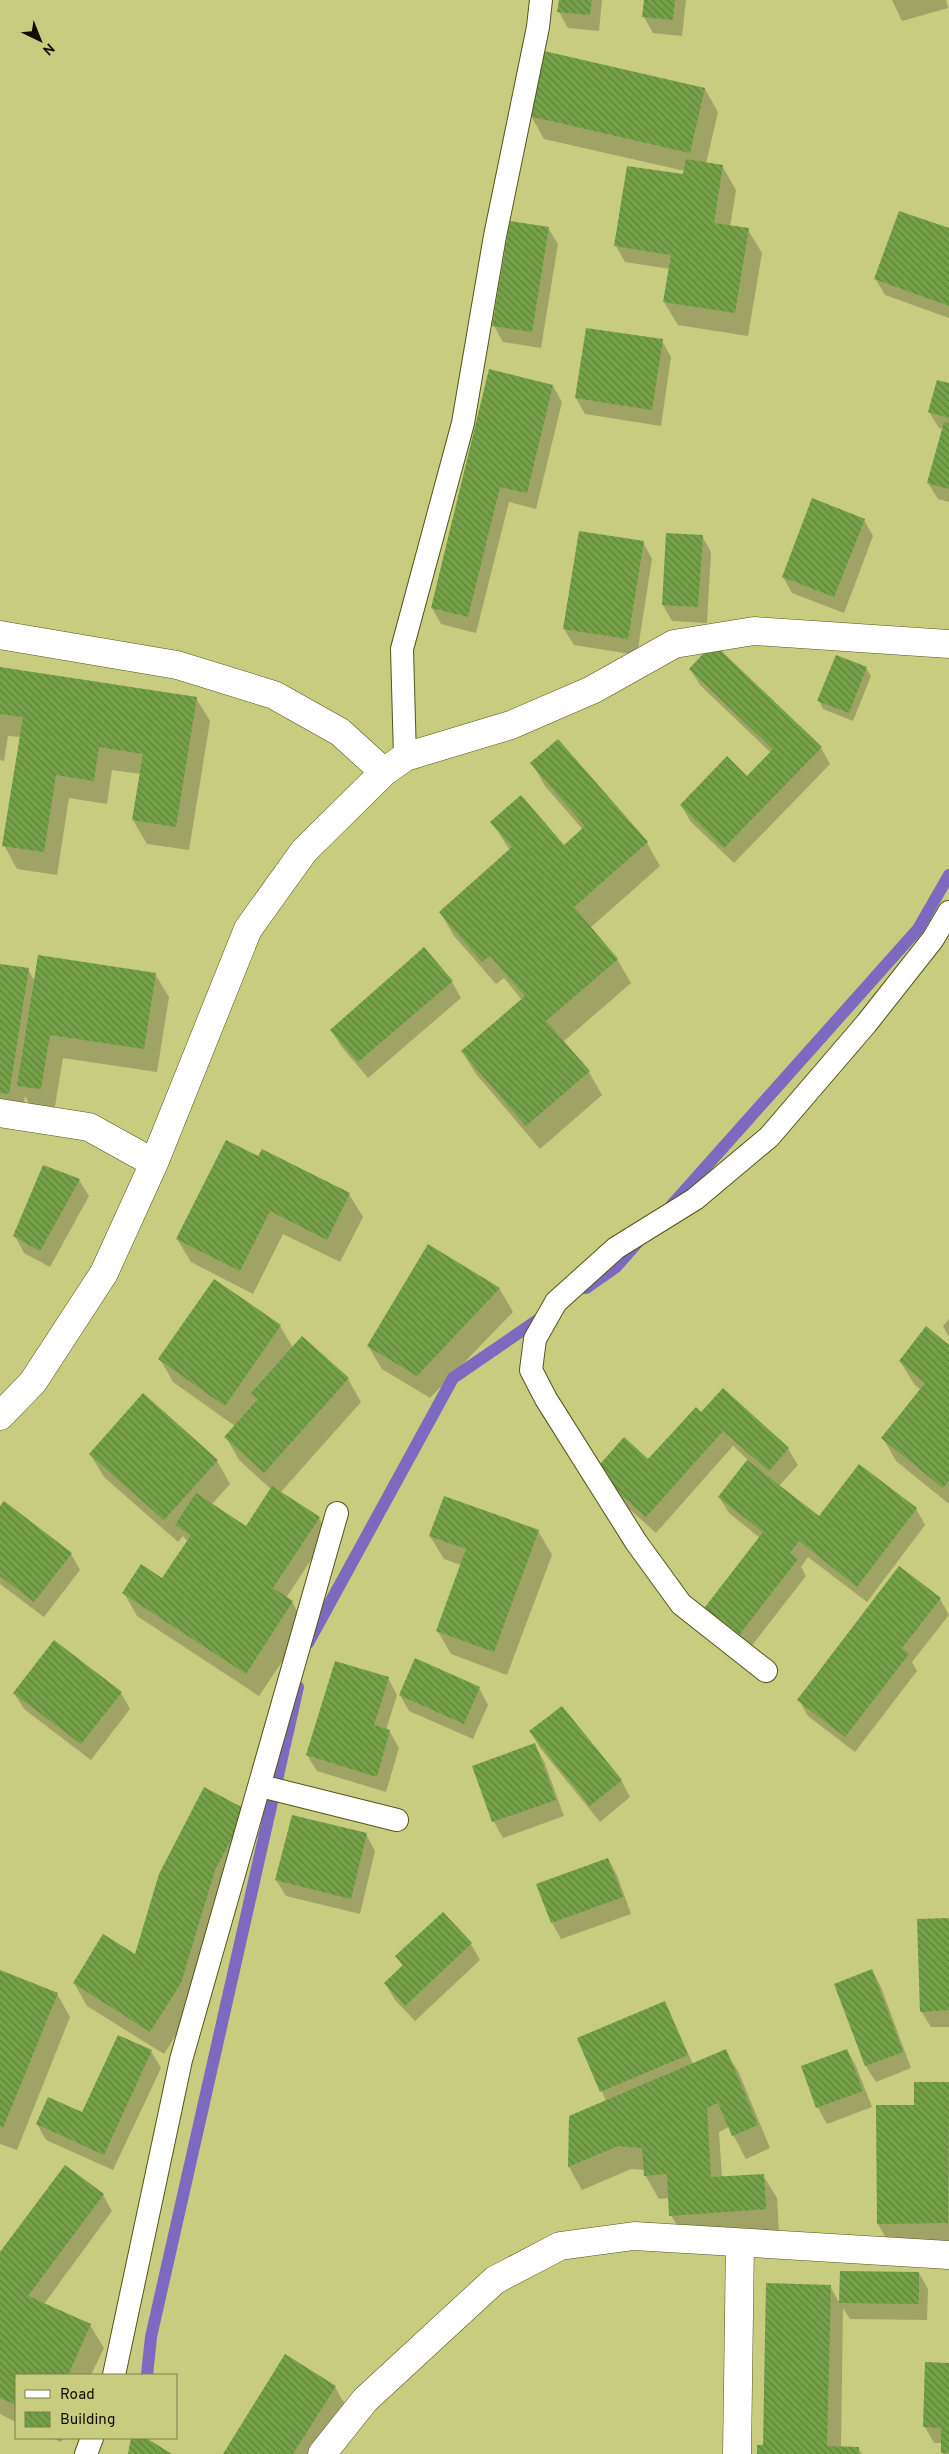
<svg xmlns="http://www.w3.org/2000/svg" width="949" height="2454" font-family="Overpass,sans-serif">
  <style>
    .shadow { fill: #0003 }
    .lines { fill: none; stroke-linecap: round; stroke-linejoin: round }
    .stream { stroke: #7c6ac0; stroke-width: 12 }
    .building { fill: url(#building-back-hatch) }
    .lane-casing { stroke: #54561c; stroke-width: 24 }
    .street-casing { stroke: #54561c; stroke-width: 29 }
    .lane { stroke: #fff; stroke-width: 22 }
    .street { stroke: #fff; stroke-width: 28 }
  </style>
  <defs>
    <pattern id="building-back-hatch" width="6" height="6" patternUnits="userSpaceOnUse" patternTransform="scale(1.25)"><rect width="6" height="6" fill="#75a249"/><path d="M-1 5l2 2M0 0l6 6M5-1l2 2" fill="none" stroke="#5e823a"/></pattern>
  </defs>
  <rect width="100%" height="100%" fill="#c7cc7f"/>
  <!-- shadow -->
  <path class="shadow" d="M560 0H602L599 31 568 28 559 12Z
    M645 0H686L682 36 653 33 644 17Z
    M892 0H946L948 8 902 21Z
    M705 89 718 112 706 164 722 166 736 190 730 227 748 230 762 253 748 336 678 325 664 302 670 269 625 262 616 246 685 171 544 139 531 116Z
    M548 228 558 244 541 348 503 342 494 326Z
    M949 230V318L885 295 875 278Z
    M587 329 662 341 671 357 661 426 585 414 576 398Z
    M949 384V502L938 499 928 483 943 429 939 428 929 412Z
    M553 386 562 402 536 509 509 502 476 633 441 624 432 608Z
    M864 520 873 536 844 613 792 593 783 577Z
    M702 536 711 552 707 623 672 621 663 605Z
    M643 542 652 559 637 655 574 645 564 629Z
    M0 668 196 698 210 721 189 850 147 844 133 820 141 774 112 770 107 804 69 798 57 875 17 869 4 845 21 737 8 736 4 761 0 760Z
    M866 668 871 676 853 721 823 709 819 701Z
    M690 669 821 748 830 764 734 863 690 821 681 805 747 777 771 753 700 685Z
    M532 763 647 843 660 866 590 928 617 959 631 983 563 1042 589 1072 602 1095 540 1149 476 1074 462 1051 522 1000 504 978 496 984 454 936 440 912 510 851 492 822 564 847 583 830 545 786Z
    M0 965 28 969 35 982 155 974 169 997 157 1072 63 1058 54 1112 32 1109 25 1096 22 1117 0 1114Z
    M452 982 461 998 368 1078 341 1046 331 1030Z
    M259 1157 349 1194 363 1217 340 1262 283 1234 253 1294 191 1262 177 1239Z
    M79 1180 89 1196 50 1267 24 1253 15 1236Z
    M499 1288 513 1312 430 1398 382 1369 368 1346Z
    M949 1319V1337L943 1326Z
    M280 1326 293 1348 348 1379 361 1402 280 1493 319 1518 328 1534 286 1598 292 1602 306 1626 259 1696 137 1616 124 1593 163 1580 188 1542 183 1536 178 1542 104 1477 90 1454 217 1461 230 1484 211 1505 247 1528 272 1490 239 1460 226 1437 235 1426 173 1382 160 1359Z
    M949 1347V1504L896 1461 883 1438 921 1390 914 1384 900 1361Z
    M702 1413 788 1449 798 1465 779 1486 819 1518 916 1509 925 1525 867 1602 808 1557 801 1567 806 1576 746 1653 703 1611 760 1538 729 1513 719 1497 748 1460 733 1446 656 1533 605 1487 648 1461Z
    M0 1508 71 1554 80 1570 44 1617 0 1584Z
    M538 1531 552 1555 507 1675 451 1654 437 1630 461 1565 444 1559 430 1536Z
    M940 1599 949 1615 912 1662 917 1671 855 1752 808 1716 799 1700Z
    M388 1678 397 1695 386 1730 390 1732 399 1748 386 1792 317 1771 307 1755Z
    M479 1688 488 1705 473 1739 409 1711 400 1695Z
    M14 1693H121L130 1709 91 1760 24 1709Z
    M531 1732 621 1780 630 1797 600 1822 540 1748Z
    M534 1744 544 1761 564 1816 503 1838 494 1822 474 1766Z
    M246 1811 259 1834 228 1894 193 2007 164 2054 87 2006 74 1983 135 1956Z
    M366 1834 375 1851 360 1914 286 1896 276 1880Z
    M608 1859 617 1875 631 1914 561 1939 552 1923 538 1885Z
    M949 1919V2027H931L921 2011Z
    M471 1944 480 1960 415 2021 395 2000 385 1983 403 1967 397 1956Z
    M872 1970 881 1987 911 2068 876 2082 866 2066 836 1984Z
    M0 1972 57 1994 70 2017 17 2150 0 2144Z
    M665 2003 693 2064 725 2050 739 2073 770 2148 746 2159 729 2127 719 2132 722 2178 763 2175 777 2198 779 2232 684 2238 671 2215 669 2198 659 2199 645 2175V2170L631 2169 582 2190 569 2167 570 2116 606 2101 579 2039Z
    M847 2050 856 2066 872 2107 827 2124 818 2108 803 2067Z
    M151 2051 161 2068 113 2170 46 2140 37 2124 82 2114Z
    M916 2083H949V2246L891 2247 878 2224 915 2106Z
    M103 2195 112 2211 44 2304 90 2325 104 2348 91 2375H16V2422L0 2414V2254Z
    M841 2272 919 2273 928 2289 927 2320 850 2319 843 2308 841 2448H858L862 2454H758L764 2446 830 2286 840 2304Z
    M949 2364V2454H943L942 2443H934L925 2427Z
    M335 2387 348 2410 321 2454H224Z
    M52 2438H63L61 2442Z"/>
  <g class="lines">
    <!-- stream -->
    <path class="stream" d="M670 1207 918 929 949 875
      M586 1288 616 1267 638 1242
      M308 1643 453 1378 542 1317
      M147 2375 151 2337 298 1687"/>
  </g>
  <!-- building -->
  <path class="building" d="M559 0H592L590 15 557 12Z
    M644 0H675L673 20 642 17Z
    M544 51 705 88 690 153 529 116Z
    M686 159 723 165 714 223 749 228 735 313 663 302 671 255 614 246 627 166 683 174Z
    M899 211 949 228V306L874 279Z
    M510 221 549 227 532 332 492 326Z
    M586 328 663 339 652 410 575 398Z
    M489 369 553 385 527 493 500 487 468 617 431 608Z
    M937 380 949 383V418L928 412Z
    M944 422 949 423V489L927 483Z
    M812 498 865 519 834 597 782 577Z
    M579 531 644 541 628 639 563 629Z
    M666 533 703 535 698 607 662 605Z
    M713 643 822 747 724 848 680 805 727 756 747 776 773 749 689 669Z
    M836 655 867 667 849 713 817 701Z
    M0 667 197 697 176 827 132 820 143 754 99 747 94 781 56 775 44 852 2 846 23 717 0 714Z
    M558 739 648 842 574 907 618 959 546 1021 590 1071 526 1126 461 1051 525 996 490 956 482 962 439 912 512 847 490 822 521 795 564 845 585 826 530 763Z
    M424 947 453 981 358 1062 330 1030Z
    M38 955 156 973 144 1049 50 1035 41 1089 17 1086Z
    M0 964 29 968 9 1094 0 1093Z
    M226 1140 258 1156 262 1149 350 1193 327 1240 270 1211 240 1271 176 1239Z
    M43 1165 80 1179 40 1251 13 1236Z
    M428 1244 500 1288 417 1376 367 1346Z
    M214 1279 281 1325 225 1406 158 1359Z
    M926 1326 949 1345V1480L943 1488 881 1438 925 1383 899 1361Z
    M302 1336 349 1378 264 1473 224 1437 258 1399 251 1393Z
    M723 1388 789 1448 769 1471 723 1431 646 1517 594 1471 624 1437 648 1459 696 1407 701 1412Z
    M143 1393 218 1460 164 1520 89 1454Z
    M747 1460 819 1516 859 1464 917 1508 857 1587 799 1541 790 1553 798 1559 737 1638 702 1611 763 1532 718 1497Z
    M272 1486 320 1517 273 1588 293 1601 246 1674 122 1593 141 1564 162 1578 191 1535 175 1525 196 1493 246 1526Z
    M444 1496 539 1530 494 1652 436 1631 466 1549 429 1536Z
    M4 1501 72 1553 34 1602 0 1576V1506Z
    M899 1566 941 1598 902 1648 909 1654 845 1737 797 1700Z
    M54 1640 122 1692 81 1744 13 1693Z
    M415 1658 480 1687 464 1724 399 1695Z
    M335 1661 389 1677 374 1725 390 1730 377 1777 306 1755Z
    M562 1706 622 1780 590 1806 529 1731Z
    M535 1743 556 1800 492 1822 472 1766Z
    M204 1787 247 1810 215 1870 181 1983 150 2032 73 1983 103 1934 135 1954 159 1874Z
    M292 1815 367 1833 351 1899 275 1880Z
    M608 1858 623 1897 551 1923 536 1884Z
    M443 1912 472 1943 405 2006 384 1983 403 1965 395 1956Z
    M949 1918V2010L920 2012 917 1919Z
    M872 1969 903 2052 865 2066 834 1984Z
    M0 1970 58 1993 3 2128 0 2126Z
    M665 2001 688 2055 600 2092 577 2038Z
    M118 2035 152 2050 104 2155 36 2124 48 2097 82 2112Z
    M726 2049 758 2125 732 2136 718 2103 707 2108 711 2177 764 2174 766 2209 669 2216 667 2174 644 2176 642 2148 618 2146 568 2167 569 2116Z
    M847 2049 863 2091 816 2108 801 2066Z
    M914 2082H949L948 2223 877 2224 876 2105H914Z
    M65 2165 104 2194 28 2296 91 2324 68 2375H16V2405L0 2398V2252Z
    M840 2271 919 2272V2304L839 2303Z
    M766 2283 831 2285 827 2446 859 2447V2454H757V2445H763Z
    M285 2354 336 2386 293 2454H223Z
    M925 2362 949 2363V2453H941V2428L923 2427Z
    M131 2438H146L172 2454H128Z"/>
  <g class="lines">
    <defs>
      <path id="lane" d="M405 757 402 649 463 423 495 236 538 27 541 0
        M766 1671 681 1604 636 1542 546 1399 531 1370 535 1339 556 1302 616 1248 695 1199 769 1137 866 1024 933 939 949 912
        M261 1786 397 1820
        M114 2375 181 2060 337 1513
        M86 2454 92 2438"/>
      <path id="street" d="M0 635 177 665 274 695 340 732 384 772
        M0 1113 89 1127 154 1163
        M0 1416 33 1382 104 1273 154 1163 248 929 304 851 384 772 405 757 511 725 592 690 674 644 754 631 949 644
        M322 2454 365 2400 495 2280 560 2246 634 2236 949 2255
        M737 2454 740 2243"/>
    </defs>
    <!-- lane casing -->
    <use href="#lane" class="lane-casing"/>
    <!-- street casing -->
    <use href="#street" class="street-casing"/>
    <!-- lane -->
    <use href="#lane" class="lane"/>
    <!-- street -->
    <use href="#street" class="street"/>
  </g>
  <!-- legend -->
  <rect x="15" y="2374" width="162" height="65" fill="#c7cc7f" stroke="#7d804c"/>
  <rect x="25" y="2390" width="25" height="8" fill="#ffffff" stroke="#7d804c"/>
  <text x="60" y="2399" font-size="15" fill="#0e0e00">Road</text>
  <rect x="25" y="2412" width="25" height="15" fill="url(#building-back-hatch)" stroke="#7d804c"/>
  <text x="60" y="2424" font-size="15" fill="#0e0e00">Building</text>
  <!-- north arrow -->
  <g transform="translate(40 40) rotate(137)" stroke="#c7cc7f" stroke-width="4" paint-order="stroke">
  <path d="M0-4L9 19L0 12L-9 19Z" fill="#0e0e00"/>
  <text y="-8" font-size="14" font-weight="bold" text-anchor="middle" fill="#0e0e00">N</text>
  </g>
</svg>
